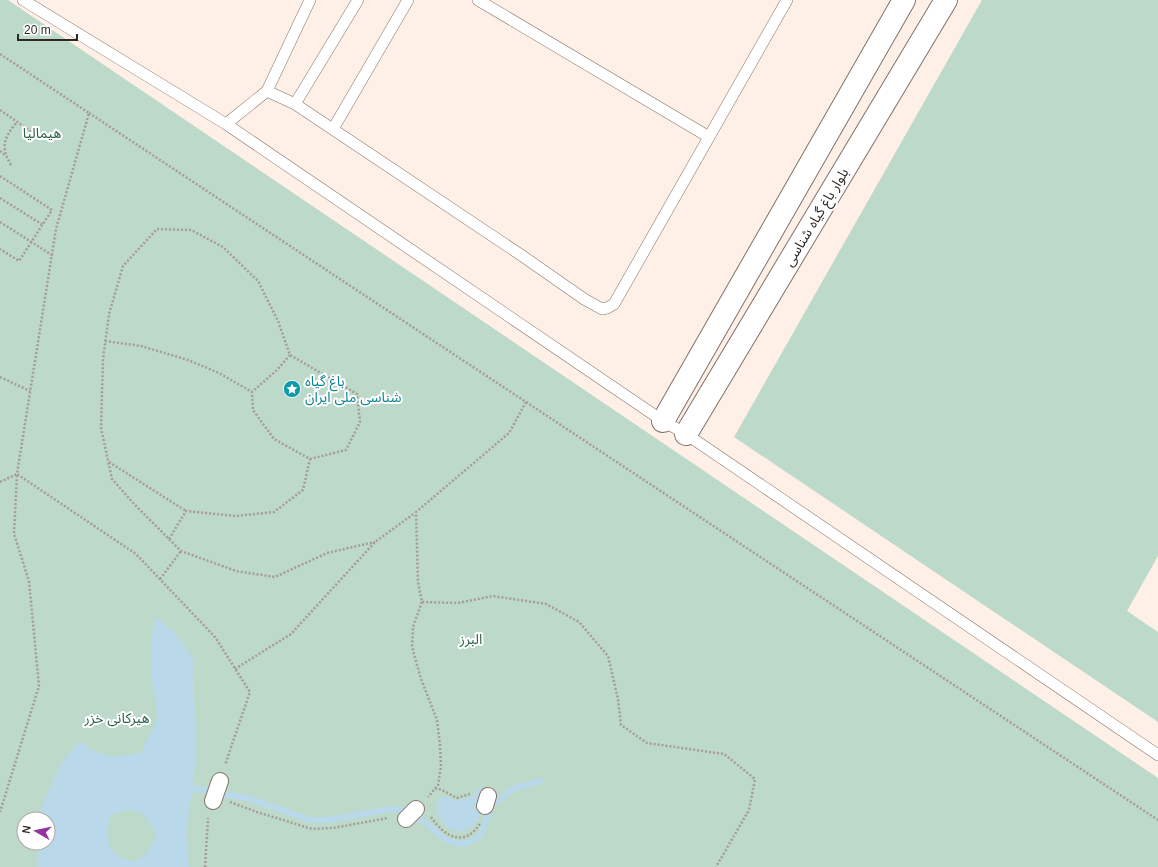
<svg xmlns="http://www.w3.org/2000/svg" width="1158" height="867" font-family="Arial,'Noto Sans Arabic',sans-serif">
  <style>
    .green { fill: #bdd9ca; fill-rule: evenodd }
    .water { fill: #b9d9ea; fill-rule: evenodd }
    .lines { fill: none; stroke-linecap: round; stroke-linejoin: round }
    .stream { stroke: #b9d9ea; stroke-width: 6 }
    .service-casing { stroke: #82736a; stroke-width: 12 }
    .pedestrian-casing { stroke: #82736a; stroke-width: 18 }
    .tertiary-casing { stroke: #82736a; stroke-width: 24 }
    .path { stroke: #a79c95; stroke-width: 2.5; stroke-dasharray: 2 2; stroke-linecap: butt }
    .service { stroke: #fff; stroke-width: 11 }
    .pedestrian { stroke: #fff; stroke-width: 16 }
    .tertiary { stroke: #fff; stroke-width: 22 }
    .labels { text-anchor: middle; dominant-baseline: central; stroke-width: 4; stroke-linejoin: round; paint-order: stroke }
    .park-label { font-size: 14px; fill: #2b6248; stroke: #fff }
    .street-label { font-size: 14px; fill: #2f2925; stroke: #fff }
    .culture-label { font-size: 14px; fill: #0d838f; stroke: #fff; text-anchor: start }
  </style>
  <rect width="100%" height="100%" fill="#fef0e7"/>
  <!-- green -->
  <path class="green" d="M0 0H8L1158 778V867H0ZM24 819H48V843H24Z
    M982 0H1158V556L1127 611 1158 632V722L734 437Z"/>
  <!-- water -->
  <path class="water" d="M155 617 174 632 193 658 196 758 186 832 189 867H37L39 843H48V819H40L41 808 61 764 79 741 93 751 114 757 141 753 158 717 152 682 151 642ZM127 810 140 812 152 825 156 836 147 853 135 862C130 860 123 859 119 856 104 847 107 829 111 815Z
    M480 787 485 788 486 791C483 801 482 812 477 821 462 846 426 820 441 797H449L454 800H459L473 797Z"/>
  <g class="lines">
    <!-- stream -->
    <path class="stream" d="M192 788 247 798 311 820H329L390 809 404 810 424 821 444 839 457 844 468 843 480 836 489 813 488 806
      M487 802 498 801 513 789 540 781"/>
    <defs>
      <path id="service" d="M23 0 226 124 663 421 686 434 1158 755
        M478 0 709 137
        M267 91 295 104 521 255 584 299 602 309 607 308 614 304 787 0
        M295 104 358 0
        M226 124 267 91 310 0
        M333 129 408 0"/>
      <path id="pedestrian" d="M213 801 220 781
        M485 806 488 796
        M406 819 416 809"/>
      <path id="tertiary" d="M663 421 904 0
        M686 434 946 0"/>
    </defs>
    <!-- service casing -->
    <use href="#service" class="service-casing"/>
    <!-- pedestrian casing -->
    <use href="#pedestrian" class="pedestrian-casing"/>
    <!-- tertiary casing -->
    <use href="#tertiary" class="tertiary-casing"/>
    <!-- path -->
    <path class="path" d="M0 54 89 113 56 229 17 474 136 554 215 637 250 692 225 765
      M0 110 36 135
      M89 113 1158 820
      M0 151 5 155
      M11 165C0 146 4 138 17 122
      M0 176 52 210 19 261 0 249
      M0 198 43 225
      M0 222 52 255
      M105 341 141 346 188 360 219 373 252 392
      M290 355 277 370 252 392 253 410 274 439 310 459 346 450 360 422 357 394 290 355 278 321 258 281 223 247 191 230 157 229 123 266 109 314 103 359 101 428 112 479 135 505 181 551 236 571 275 577 327 553 375 542
      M0 377 30 391
      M526 402 509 433 416 512 418 582 422 602 458 603 493 596 546 604 579 622 608 656 618 699 621 725 647 743 724 754 755 779 749 810 716 867
      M109 462 186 511
      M0 482 17 474 14 534 29 581 39 686 0 812
      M169 539 186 511 236 516 274 512 303 490 310 459
      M160 579 181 551
      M422 602 413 627 412 647 421 679 437 720 440 745 441 766 438 785 428 797
      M235 669 291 634 375 542 415 513
      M435 788 442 790 457 798 470 794
      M230 802 257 812 312 829 333 828 388 818
      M431 817C445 838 466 848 481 822
      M205 867 208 818"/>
    <!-- service -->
    <use href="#service" class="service"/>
    <!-- pedestrian -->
    <use href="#pedestrian" class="pedestrian"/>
    <!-- tertiary -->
    <use href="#tertiary" class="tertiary"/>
  </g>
  <!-- icons -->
  <defs>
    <symbol id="sight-disc" viewBox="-11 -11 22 22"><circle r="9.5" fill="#0f9aa8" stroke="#fff"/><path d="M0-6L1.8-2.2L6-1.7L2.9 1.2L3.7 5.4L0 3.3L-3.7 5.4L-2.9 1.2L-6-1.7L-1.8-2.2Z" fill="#fff"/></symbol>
  </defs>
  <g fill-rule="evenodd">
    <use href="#sight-disc" x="282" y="379" width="20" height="20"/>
  </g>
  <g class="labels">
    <!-- park labels -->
    <g class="park-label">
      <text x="42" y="133">هیمالیا</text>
      <text x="471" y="639">البرز</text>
      <text x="117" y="718">هیرکانی خزر</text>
    </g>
    <!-- street labels -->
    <g class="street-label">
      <text transform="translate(816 217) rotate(-59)">بلوار باغ گیاه شناسی</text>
    </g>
    <!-- culture labels -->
    <g class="culture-label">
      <text x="305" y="381">باغ گیاه‌<tspan x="305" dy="16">شناسی ملی ایران</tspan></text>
    </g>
  </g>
  <!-- north arrow -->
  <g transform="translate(36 831) rotate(279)"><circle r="19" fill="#ffffff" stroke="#aca9a8"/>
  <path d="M0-3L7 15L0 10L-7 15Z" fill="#93359e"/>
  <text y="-6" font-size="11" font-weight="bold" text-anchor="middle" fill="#2f2925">N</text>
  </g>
  <!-- scale -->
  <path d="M18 34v6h59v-6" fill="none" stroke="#2f2925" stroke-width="2"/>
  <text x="24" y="34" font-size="12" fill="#2f2925" stroke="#ffffff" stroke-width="3" paint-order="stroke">20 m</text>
</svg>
